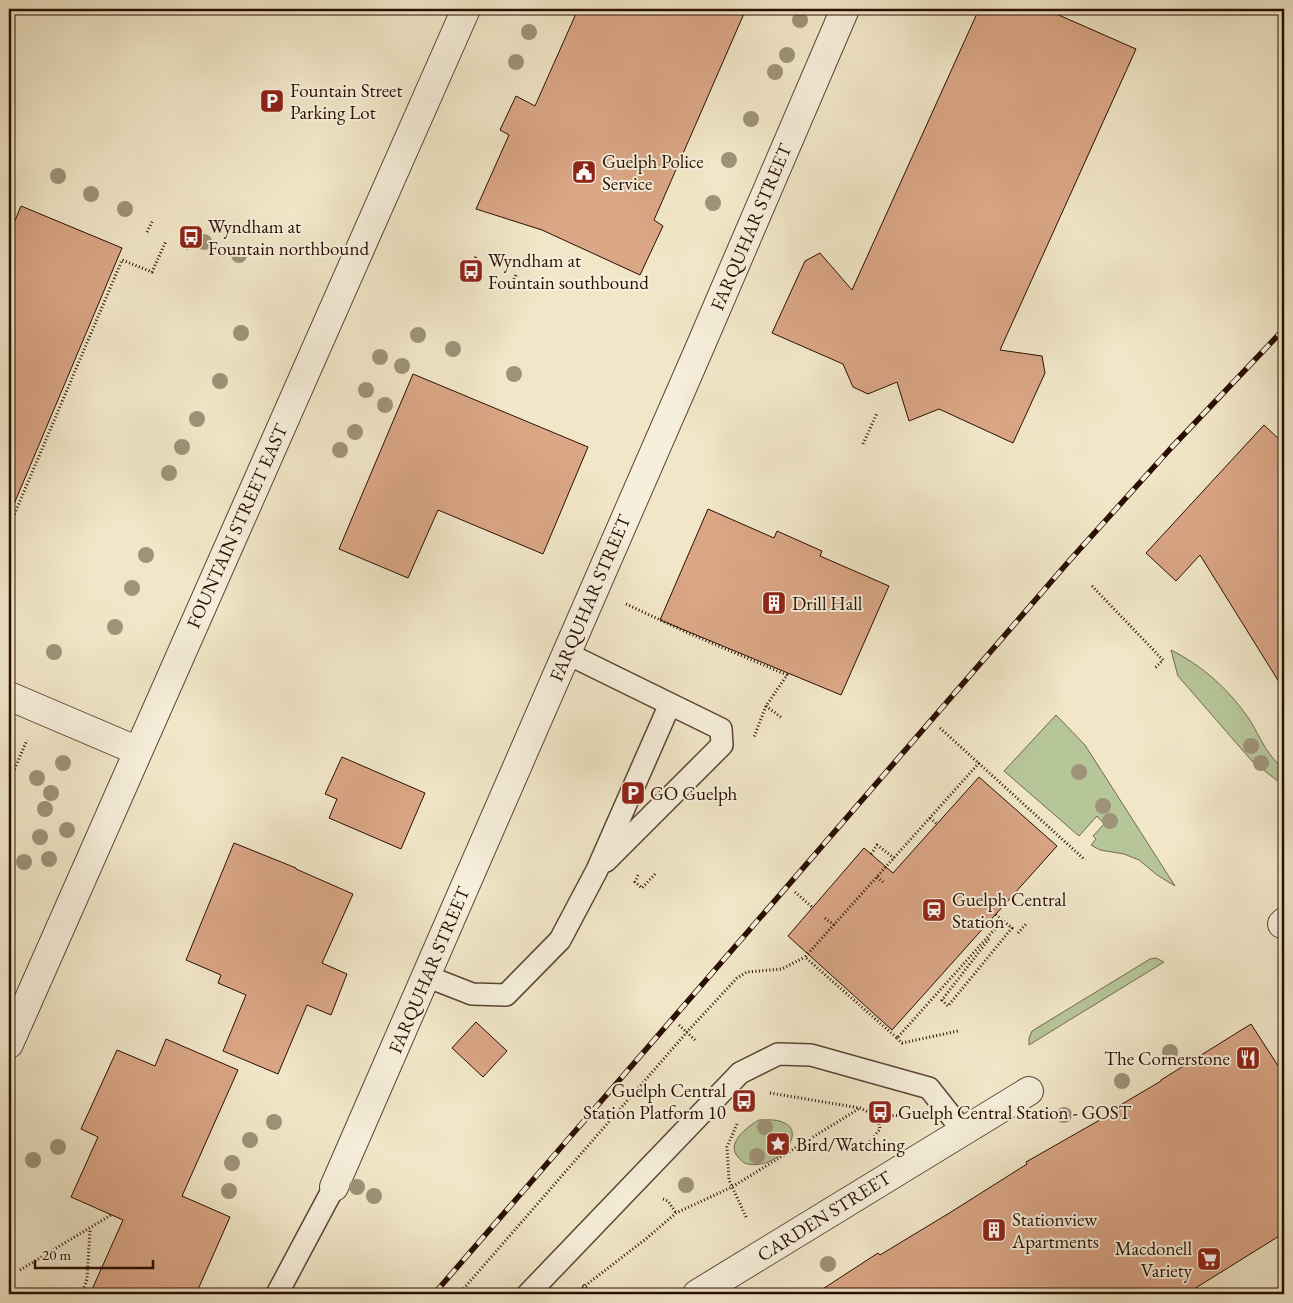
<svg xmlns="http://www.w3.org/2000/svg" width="1293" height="1303" font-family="'EB Garamond',serif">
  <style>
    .green { fill: #b7c699; stroke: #706a4e }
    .building { fill: #daa686; stroke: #2a0e02 }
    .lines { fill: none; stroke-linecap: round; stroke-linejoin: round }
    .lane-casing { stroke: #5c4434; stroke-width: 24 }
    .street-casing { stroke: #5c4434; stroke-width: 30 }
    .path { stroke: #2a0e02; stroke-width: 3; stroke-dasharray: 1 2.5; stroke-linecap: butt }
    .lane { stroke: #f6efdb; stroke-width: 21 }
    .street { stroke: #f6efdb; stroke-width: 28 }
    .rail-casing { stroke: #2a0e02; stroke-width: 5.5 }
    .rail { stroke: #f6efdb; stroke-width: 4; stroke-dasharray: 11; stroke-linecap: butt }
    .tree { fill: #9e9378 }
    .labels { text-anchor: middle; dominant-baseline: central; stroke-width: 4; stroke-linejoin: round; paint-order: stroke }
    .poi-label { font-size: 19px; fill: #2a0e02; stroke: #f6efdb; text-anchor: start }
    .street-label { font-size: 19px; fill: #2a0e02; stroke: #f6efdb }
  </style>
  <rect width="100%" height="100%" fill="#f1e7c8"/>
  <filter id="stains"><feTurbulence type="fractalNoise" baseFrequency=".004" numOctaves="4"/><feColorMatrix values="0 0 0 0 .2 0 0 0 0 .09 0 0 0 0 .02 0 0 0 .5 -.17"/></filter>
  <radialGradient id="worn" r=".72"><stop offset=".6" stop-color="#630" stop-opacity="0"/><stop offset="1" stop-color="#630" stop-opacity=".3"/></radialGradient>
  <!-- green -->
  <path class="green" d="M1171 650C1203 666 1231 691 1251 722 1261 739 1268 757 1284 769V786L1252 761 1178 676Z
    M1056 715 1085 745 1175 886 1157 875 1139 860 1124 854 1100 850 1091 845 1096 839 1093 836 1104 824 1097 816 1079 836 1004 771Z
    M1156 958 1164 962 1029 1045V1038L1032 1031 1150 959Z
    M759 1120C767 1120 775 1119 782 1122 809 1131 778 1170 748 1164 743 1163 742 1161 739 1158 724 1144 748 1126 759 1120Z"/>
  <!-- building -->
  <path class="building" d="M578 9H746L654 220 663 226 640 275 542 230 476 209 509 135 500 130 516 96 535 106Z
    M979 9H1045L1136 49 1000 350 1042 356 1045 373 1013 443 939 409 909 421 897 382 868 394 853 387 843 364 772 333 805 261 820 253 852 290Z
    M21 206 122 248 9 516V235Z
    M413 374 588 447 543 554 438 510 408 578 339 549Z
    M1264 425 1284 444V690L1200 555 1176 581 1146 553Z
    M708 509 774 538 777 531 822 551 820 556 889 586 841 695 660 620Z
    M342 757 425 793 401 849 329 818 337 799 325 794Z
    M979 777 1057 846 892 1030 788 936 864 848 893 873Z
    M234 843 296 868V869L353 894 322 963 347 974 331 1015 307 1005 278 1074 223 1051 246 995 218 983 221 975 186 960Z
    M476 1022 507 1051 483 1077 452 1048Z
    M1251 1024 1284 1075V1233L1186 1294H815L878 1253 880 1255 951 1212 1027 1164 1026 1162 1098 1121 1117 1107 1161 1081V1080Z
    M166 1039 238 1070 182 1196 230 1217 196 1294H90L123 1220 71 1197 98 1137 81 1129 117 1050 155 1066Z"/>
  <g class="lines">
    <defs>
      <path id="lane" d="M566 653 721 729 722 745 606 861
        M426 976 472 994 506 995 560 940 597 870 670 704
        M277 1294 334 1187
        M528 1294 740 1073 778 1054 811 1055 929 1088 963 1131"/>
      <path id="street" d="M9 696 138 751
        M1282 924 1284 922
        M9 1044 466 9
        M334 1187 700 347 845 9
        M697 1294 1029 1091"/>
    </defs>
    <!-- lane casing -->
    <use href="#lane" class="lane-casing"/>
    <!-- street casing -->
    <use href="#street" class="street-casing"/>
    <!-- path -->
    <path class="path" d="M147 232 153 220
      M186 249 191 237
      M471 271 476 256
      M510 289 516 275
      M863 444 877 413
      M9 527 122 260 152 272 166 241
      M1092 586 1163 660 1154 669
      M626 604 688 633 787 675 766 706 754 737
      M766 706 782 718
      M940 728 1085 860
      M979 763 805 957 897 1038 1003 920
      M9 782 27 740
      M930 818 937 824
      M871 854 877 845 894 858
      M638 875 635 882 642 888 656 873
      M877 877 884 883
      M795 892 812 907
      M825 918 834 925
      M1018 933 1027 923
      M989 939 942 1000 948 1006 1012 928 995 914
      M679 1025 695 1040
      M897 1038 902 1043 958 1031
      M770 1093 860 1108 878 1117 903 1115
      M737 1124 727 1147 729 1180 747 1219
      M863 1150 880 1129 878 1117
      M663 1199 668 1201 676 1213
      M20 1270 111 1215
      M583 1285 593 1294
      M577 1292 647 1238 676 1213 732 1187 860 1108
      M82 1294 87 1279 90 1229
      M459 1294 687 1032 737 978 747 972 782 969 805 957"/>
    <!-- lane -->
    <use href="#lane" class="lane"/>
    <!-- street -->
    <use href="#street" class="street"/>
    <defs>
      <path id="rail" d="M434 1294 1070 560 1171 448 1284 329"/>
    </defs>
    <!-- rail casing -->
    <use href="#rail" class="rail-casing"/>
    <!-- rail -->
    <use href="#rail" class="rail"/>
  </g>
  <!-- trees -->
  <g class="tree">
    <circle cx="800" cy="20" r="8"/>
    <circle cx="529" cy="32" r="8"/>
    <circle cx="787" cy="55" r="8"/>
    <circle cx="516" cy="62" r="8"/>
    <circle cx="775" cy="72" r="8"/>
    <circle cx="751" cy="119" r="8"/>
    <circle cx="729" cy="160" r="8"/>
    <circle cx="58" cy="176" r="8"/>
    <circle cx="91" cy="194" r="8"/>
    <circle cx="713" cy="203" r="8"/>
    <circle cx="125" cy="209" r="8"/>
    <circle cx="204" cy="242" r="8"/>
    <circle cx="239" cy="255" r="8"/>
    <circle cx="241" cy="333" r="8"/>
    <circle cx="418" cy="335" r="8"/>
    <circle cx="453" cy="349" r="8"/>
    <circle cx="380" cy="357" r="8"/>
    <circle cx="402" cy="366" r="8"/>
    <circle cx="514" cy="374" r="8"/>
    <circle cx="220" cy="381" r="8"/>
    <circle cx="366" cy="390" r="8"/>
    <circle cx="385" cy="405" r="8"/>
    <circle cx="197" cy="419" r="8"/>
    <circle cx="355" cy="432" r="8"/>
    <circle cx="182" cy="447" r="8"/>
    <circle cx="340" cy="450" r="8"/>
    <circle cx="169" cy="473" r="8"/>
    <circle cx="146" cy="555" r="8"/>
    <circle cx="132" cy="588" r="8"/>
    <circle cx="115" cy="627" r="8"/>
    <circle cx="54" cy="652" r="8"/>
    <circle cx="1251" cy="746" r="8"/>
    <circle cx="63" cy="763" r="8"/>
    <circle cx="1261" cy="763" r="8"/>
    <circle cx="1079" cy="772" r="8"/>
    <circle cx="37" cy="778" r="8"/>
    <circle cx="51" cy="793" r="8"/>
    <circle cx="1103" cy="806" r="8"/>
    <circle cx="45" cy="809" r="8"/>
    <circle cx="1110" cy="821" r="8"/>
    <circle cx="67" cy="830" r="8"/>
    <circle cx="40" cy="837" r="8"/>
    <circle cx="49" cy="859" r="8"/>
    <circle cx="24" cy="862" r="8"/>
    <circle cx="1170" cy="1052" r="8"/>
    <circle cx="1122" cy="1081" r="8"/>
    <circle cx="1064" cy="1115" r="8"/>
    <circle cx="274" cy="1122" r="8"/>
    <circle cx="765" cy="1127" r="8"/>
    <circle cx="250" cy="1140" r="8"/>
    <circle cx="58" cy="1147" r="8"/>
    <circle cx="757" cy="1156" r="8"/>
    <circle cx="33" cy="1160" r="8"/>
    <circle cx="232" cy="1163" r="8"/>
    <circle cx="686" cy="1185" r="8"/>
    <circle cx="357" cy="1187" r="8"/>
    <circle cx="229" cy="1191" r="8"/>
    <circle cx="374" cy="1196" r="8"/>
    <circle cx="828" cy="1264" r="8"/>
  </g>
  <!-- icons -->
  <defs>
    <symbol id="parking-square" viewBox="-11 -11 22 22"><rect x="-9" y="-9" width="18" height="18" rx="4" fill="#8f2418" stroke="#f6efdb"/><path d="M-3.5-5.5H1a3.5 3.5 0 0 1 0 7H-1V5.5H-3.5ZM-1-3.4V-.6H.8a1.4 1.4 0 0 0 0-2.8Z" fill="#fff"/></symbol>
    <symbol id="civic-square" viewBox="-11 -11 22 22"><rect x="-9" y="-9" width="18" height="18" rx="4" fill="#8f2418" stroke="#f6efdb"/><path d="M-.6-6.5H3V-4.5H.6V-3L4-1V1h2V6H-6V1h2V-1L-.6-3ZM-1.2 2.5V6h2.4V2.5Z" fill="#fff"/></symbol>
    <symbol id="bus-square" viewBox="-11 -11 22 22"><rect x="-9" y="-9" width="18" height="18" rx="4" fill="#8f2418" stroke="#f6efdb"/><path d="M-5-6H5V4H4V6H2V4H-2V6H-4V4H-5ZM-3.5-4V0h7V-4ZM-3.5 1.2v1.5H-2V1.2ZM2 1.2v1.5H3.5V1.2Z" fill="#fff"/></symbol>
    <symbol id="building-square" viewBox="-11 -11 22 22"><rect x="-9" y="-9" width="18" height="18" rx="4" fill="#8f2418" stroke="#f6efdb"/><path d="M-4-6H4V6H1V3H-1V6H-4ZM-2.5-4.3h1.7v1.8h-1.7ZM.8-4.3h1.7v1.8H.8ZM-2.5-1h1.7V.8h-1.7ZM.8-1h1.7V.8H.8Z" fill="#fff"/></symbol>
    <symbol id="station-square" viewBox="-11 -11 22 22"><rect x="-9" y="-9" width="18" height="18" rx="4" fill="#8f2418" stroke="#f6efdb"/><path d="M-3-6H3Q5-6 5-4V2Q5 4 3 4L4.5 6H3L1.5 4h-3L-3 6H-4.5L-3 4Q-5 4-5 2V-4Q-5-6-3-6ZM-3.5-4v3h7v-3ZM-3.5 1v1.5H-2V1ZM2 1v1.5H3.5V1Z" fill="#fff"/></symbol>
    <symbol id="restaurant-square" viewBox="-11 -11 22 22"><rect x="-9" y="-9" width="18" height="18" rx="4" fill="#8f2418" stroke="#f6efdb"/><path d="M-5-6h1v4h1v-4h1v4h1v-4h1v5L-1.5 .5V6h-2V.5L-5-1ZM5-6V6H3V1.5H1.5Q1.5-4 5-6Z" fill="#fff"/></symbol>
    <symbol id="sight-square" viewBox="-11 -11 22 22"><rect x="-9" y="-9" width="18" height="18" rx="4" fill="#8f2418" stroke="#f6efdb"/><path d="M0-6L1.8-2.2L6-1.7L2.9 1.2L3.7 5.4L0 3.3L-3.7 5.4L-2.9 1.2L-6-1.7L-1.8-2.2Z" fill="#fff"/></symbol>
    <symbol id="supermarket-square" viewBox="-11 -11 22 22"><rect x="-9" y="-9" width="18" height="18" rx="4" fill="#8f2418" stroke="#f6efdb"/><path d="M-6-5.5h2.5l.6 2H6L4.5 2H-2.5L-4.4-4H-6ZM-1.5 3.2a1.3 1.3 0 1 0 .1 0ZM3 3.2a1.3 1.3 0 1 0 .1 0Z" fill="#fff"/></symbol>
  </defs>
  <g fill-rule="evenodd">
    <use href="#parking-square" x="258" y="87" width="28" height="28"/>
    <use href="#civic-square" x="570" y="158" width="28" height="28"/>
    <use href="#bus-square" x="177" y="223" width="28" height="28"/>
    <use href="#bus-square" x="457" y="257" width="28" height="28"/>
    <use href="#building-square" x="760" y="589" width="28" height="28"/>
    <use href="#parking-square" x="619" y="779" width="28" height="28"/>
    <use href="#station-square" x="920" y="896" width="28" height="28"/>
    <use href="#restaurant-square" x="1234" y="1044" width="28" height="28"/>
    <use href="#bus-square" x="730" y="1087" width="28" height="28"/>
    <use href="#bus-square" x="866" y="1098" width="28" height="28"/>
    <use href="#sight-square" x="764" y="1130" width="28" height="28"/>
    <use href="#building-square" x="980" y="1216" width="28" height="28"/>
    <use href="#supermarket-square" x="1195" y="1245" width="28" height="28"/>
  </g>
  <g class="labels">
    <!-- poi labels -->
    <g class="poi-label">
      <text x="290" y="90">Fountain Street<tspan x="290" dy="22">Parking Lot</tspan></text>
      <text x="602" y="161">Guelph Police<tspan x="602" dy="22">Service</tspan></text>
      <text x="208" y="226">Wyndham at<tspan x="208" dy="22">Fountain northbound</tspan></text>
      <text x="488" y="260">Wyndham at<tspan x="488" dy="22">Fountain southbound</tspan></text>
      <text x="792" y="603">Drill Hall</text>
      <text x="650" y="793">GO Guelph</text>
      <text x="952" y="899">Guelph Central<tspan x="952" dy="22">Station</tspan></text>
      <text x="1230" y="1058" text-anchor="end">The Cornerstone</text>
      <text x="726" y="1090" text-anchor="end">Guelph Central<tspan x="726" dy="22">Station Platform 10</tspan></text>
      <text x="898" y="1112">Guelph Central Station - GOST</text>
      <text x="796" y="1144">Bird/Watching</text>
      <text x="1012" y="1219">Stationview<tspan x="1012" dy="22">Apartments</tspan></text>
      <text x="1192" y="1248" text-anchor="end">Macdonell<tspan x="1192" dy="22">Variety</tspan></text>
    </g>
    <!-- street labels -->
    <g class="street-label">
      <text transform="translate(751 227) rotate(-67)">FARQUHAR STREET</text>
      <text transform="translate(237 526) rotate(-66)">FOUNTAIN STREET EAST</text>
      <text transform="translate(590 598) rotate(-67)">FARQUHAR STREET</text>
      <text transform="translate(429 970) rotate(-67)">FARQUHAR STREET</text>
      <text transform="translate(824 1216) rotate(-32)">CARDEN STREET</text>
    </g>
  </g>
  <!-- margin -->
  <rect width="1293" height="1303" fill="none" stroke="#f1e7c8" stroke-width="30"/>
  <rect x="10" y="10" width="1273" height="1283" fill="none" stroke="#2a0e02" stroke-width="2.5"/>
  <rect x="15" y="15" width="1263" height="1273" fill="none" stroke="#2a0e02"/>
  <!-- scale -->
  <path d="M35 1260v8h118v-8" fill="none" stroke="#2a0e02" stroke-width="2.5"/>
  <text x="42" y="1260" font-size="15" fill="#2a0e02" stroke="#f6efdb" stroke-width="4" paint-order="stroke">20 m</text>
  <rect width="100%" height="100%" filter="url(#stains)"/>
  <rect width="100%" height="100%" fill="url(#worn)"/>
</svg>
